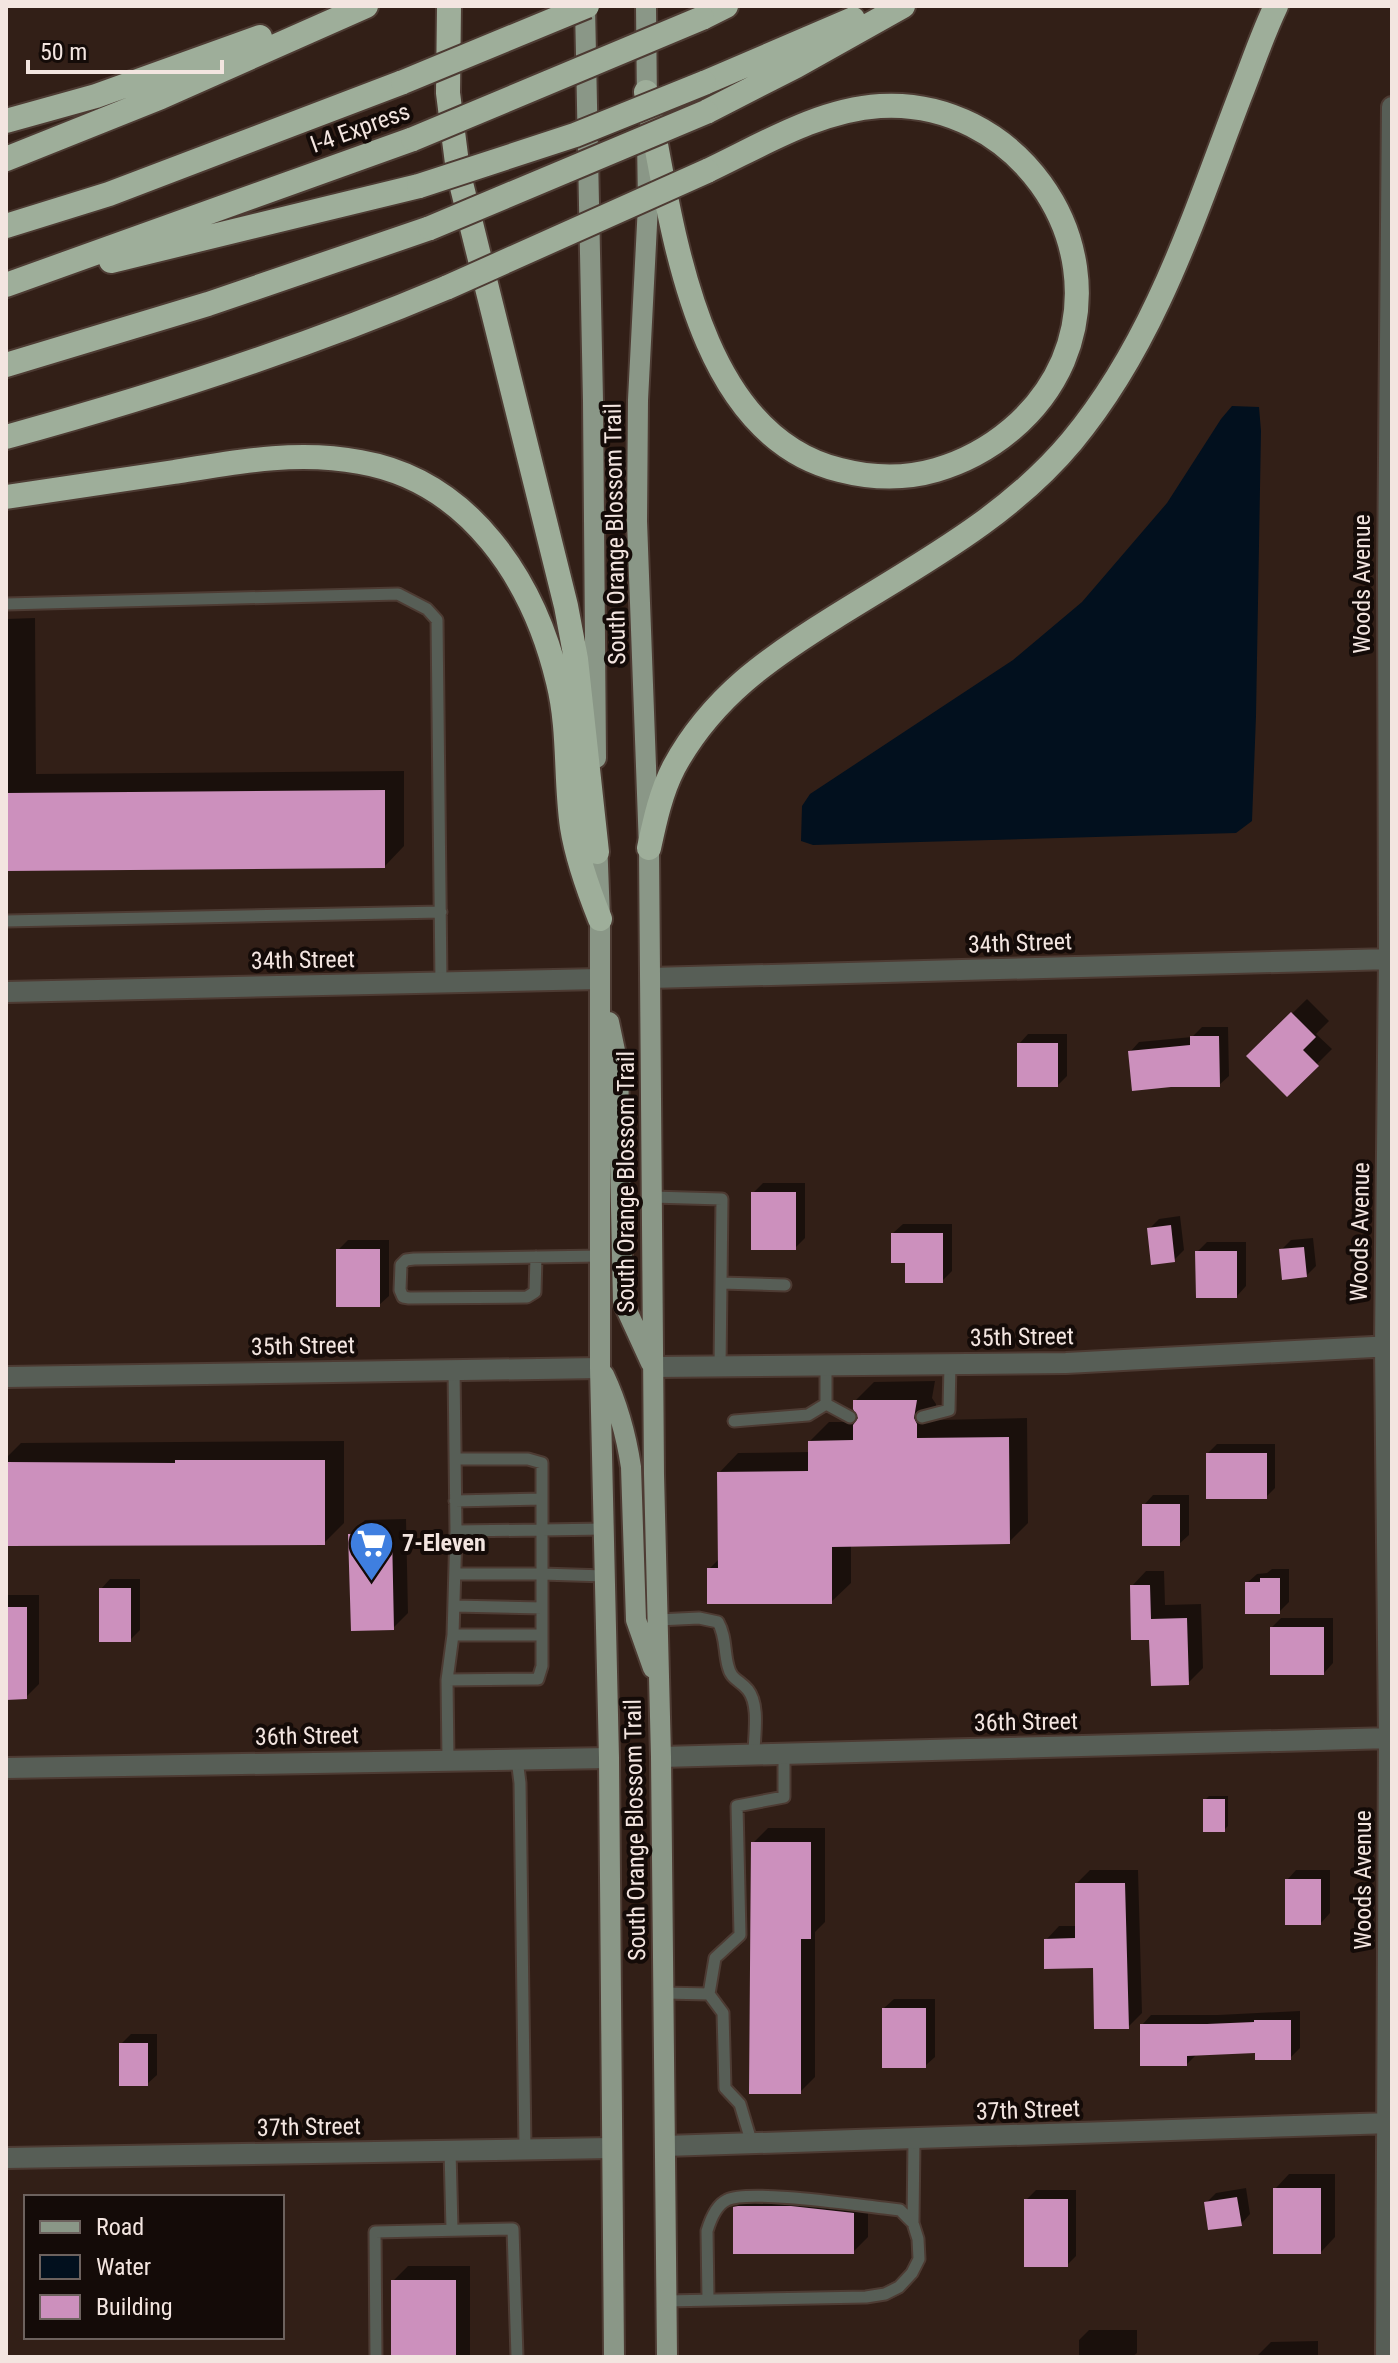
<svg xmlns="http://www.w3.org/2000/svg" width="1398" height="2363" font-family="'Roboto Condensed',sans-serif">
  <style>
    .water { fill: #02101e }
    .shadow { fill: #0007 }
    .building { fill: #cc90bd }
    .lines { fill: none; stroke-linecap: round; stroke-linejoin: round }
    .service-casing { stroke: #4d3b33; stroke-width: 15 }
    .minor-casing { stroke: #4d3b33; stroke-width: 24 }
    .primary-casing { stroke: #4d3b33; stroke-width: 24 }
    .motorway-casing { stroke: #4d3b33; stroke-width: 28 }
    .service { stroke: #575e56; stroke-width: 11 }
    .minor { stroke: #575e56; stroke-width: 20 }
    .primary { stroke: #8a9787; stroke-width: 20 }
    .motorway { stroke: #9eae9a; stroke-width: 24 }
    .motorway-bridge-casing { stroke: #4d3b33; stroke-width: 28; stroke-linecap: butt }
    .motorway-bridge { stroke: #9eae9a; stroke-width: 24 }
    .labels { text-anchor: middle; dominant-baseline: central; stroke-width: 8; stroke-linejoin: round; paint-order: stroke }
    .street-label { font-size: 24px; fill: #f3e5e0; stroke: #140b08 }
    .poi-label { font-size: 24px; font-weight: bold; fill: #f3e5e0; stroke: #140b08; text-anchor: start }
  </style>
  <rect width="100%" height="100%" fill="#321f17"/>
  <!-- water -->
  <path class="water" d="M1232 406 1259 407 1261 431 1256 716 1252 821 1236 833 813 845 801 841 802 806 810 794 1013 660 1082 602 1167 503 1221 419Z"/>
  <!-- shadow -->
  <path class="shadow" d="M35 618 36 774 404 771V846L385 866 6 869V619Z
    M1307 999 1329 1021 1316 1034 1332 1049 1287 1094 1249 1056Z
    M1202 1027H1228L1229 1076 1219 1085 1130 1052 1139 1042 1192 1037Z
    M1028 1034H1067V1076L1058 1085 1019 1044Z
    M763 1183H805V1238L795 1248 753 1193Z
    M1180 1216 1184 1250 1174 1260 1149 1229 1159 1219Z
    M903 1224H952V1271L942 1281 907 1261 893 1233Z
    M1313 1238 1316 1266 1306 1276 1281 1250 1291 1240Z
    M348 1240H389V1296L379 1305 338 1250Z
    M1207 1242H1246V1286L1237 1296 1197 1252Z
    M935 1381 932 1398 936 1404V1420L1027 1418 1028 1523 1009 1542 851 1545V1583L831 1602 709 1569 720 1558 719 1473 738 1453 810 1452V1441L829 1422H858L861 1418 855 1401 874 1382Z
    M344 1441V1523L324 1543 6 1544V1458L21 1443Z
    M1217 1444H1275V1488L1266 1497 1208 1453Z
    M1153 1495H1189V1535L1179 1544 1144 1505Z
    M406 1519 408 1613 393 1628 350 1535 365 1520Z
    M1272 1569H1289V1602L1279 1612 1247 1583 1257 1574 1267 1573Z
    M1146 1571H1164L1165 1605 1201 1604 1203 1668 1188 1683 1151 1638 1132 1586Z
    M110 1579H140V1630L130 1640 101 1589Z
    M6 1595H39V1684L26 1697 6 1698Z
    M1281 1618H1333V1663L1324 1673 1272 1627Z
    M1209 1796H1228V1826L1224 1830 1205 1800Z
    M768 1828H825V1922L815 1932V2077L800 2092 753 1843Z
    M1090 1870H1138L1142 2013 1128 2027 1095 1966 1046 1940 1059 1926H1077V1883Z
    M1296 1870H1330V1913L1321 1923 1287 1880Z
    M894 1999H935V2057L925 2066 884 2008Z
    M1300 2011V2048L1290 2058 1257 2051 1196 2055 1187 2064 1142 2025 1151 2015H1218Z
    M131 2034H157V2075L147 2084 121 2044Z
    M1289 2174H1335V2237L1321 2252 1275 2189Z
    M1246 2188 1250 2214 1241 2224 1206 2203 1216 2193Z
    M1036 2190H1076V2256L1067 2265 1026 2200Z
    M807 2192 868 2199V2237L853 2252 735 2208 750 2193Z
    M408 2266H470V2357H393V2281Z
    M1089 2330H1137V2353L1132 2357H1079V2340Z
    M1318 2341V2357H1256L1271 2342Z"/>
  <!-- building -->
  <path class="building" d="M385 790V868L6 871V793Z
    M1291 1012 1316 1037 1303 1050 1319 1066 1287 1097 1246 1056Z
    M1190 1036H1219L1220 1087H1171L1132 1091 1128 1051 1190 1045Z
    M1017 1043H1058V1087H1017Z
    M751 1192H796V1250H751Z
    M1171 1225 1175 1262 1151 1265 1147 1228Z
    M891 1233H943V1283H905V1263H891Z
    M1304 1247 1307 1277 1282 1280 1279 1249Z
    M336 1249H380V1307H336Z
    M1195 1251H1237V1298H1196Z
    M853 1400H917L914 1418 917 1424V1438L1009 1437 1010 1544 832 1547V1604H707V1568H718L717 1472 808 1471V1441L853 1440V1425L858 1418 853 1409Z
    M1206 1453H1267V1499H1206Z
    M175 1460H325V1545L6 1546V1462L175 1463Z
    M1142 1504H1180V1546H1142Z
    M392 1533 394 1630 351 1631 348 1534Z
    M1260 1578H1280V1614H1245V1582H1260Z
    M1130 1585H1150L1151 1619 1187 1618 1189 1685 1151 1686 1149 1640H1131Z
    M99 1588H131V1642H99Z
    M6 1607H27V1699L6 1700Z
    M1270 1627H1324V1675H1270Z
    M1203 1799H1225V1832H1203Z
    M751 1842H811V1939H801V2094H749Z
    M1285 1879H1321V1925H1285Z
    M1075 1883H1125L1129 2029H1094L1093 1968 1044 1969V1939L1075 1938Z
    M882 2008H926V2068H882Z
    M1254 2020H1291V2060H1255V2053L1187 2056V2066H1140V2024H1207L1254 2022Z
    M119 2043H148V2086H119Z
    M1273 2188H1321V2254H1273Z
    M1237 2197 1242 2226 1208 2230 1204 2202Z
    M1024 2199H1068V2267H1024Z
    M738 2206H791L854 2213V2254H733V2207Z
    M391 2280H456V2357H391Z"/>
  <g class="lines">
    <defs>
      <path id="service" d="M6 604 398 594 427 609 437 620 441 982
        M6 921 441 912
        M652 1197 722 1199 720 1367
        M536 1257 535 1292 527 1297 409 1298 403 1297 400 1290 401 1265 406 1260 414 1259 600 1256
        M721 1283 785 1285
        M826 1404 850 1417
        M922 1417 949 1410 950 1364
        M734 1421 808 1415 826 1404V1366
        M455 1459H528L542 1463V1530L456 1531
        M455 1501 542 1499
        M604 1529 542 1530V1574L605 1576
        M454 1606 542 1608
        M658 1620 699 1618 718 1622C726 1636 724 1651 728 1666 731 1680 740 1680 748 1690 760 1705 754 1736 754 1754
        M453 1635H542
        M447 1680 538 1679 542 1666V1574H455
        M517 1759 520 1783 525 2149
        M448 1760 447 1680 453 1635 456 1531 454 1370
        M664 1993 709 1994 723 2013 725 2088 740 2104 752 2144
        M709 1994 715 1958 740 1935 737 1806 784 1797V1754
        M450 2150 452 2229
        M708 2300 707 2231C710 2221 716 2205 727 2200 748 2189 856 2205 884 2208L900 2210 913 2223
        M666 2301 866 2297 885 2294 899 2287 912 2273 919 2259 918 2239 913 2223 914 2140
        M376 2357 375 2232 513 2229 517 2357"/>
      <path id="minor" d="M650 978 1392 959
        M6 992 600 979
        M653 1367 1066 1363 1392 1346
        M6 1377 600 1368
        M661 1757 1392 1738
        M6 1768 609 1758
        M665 2146 1392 2123
        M6 2158 612 2148
        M1386 2357 1389 1738 1385 1346 1389 959 1388 575 1392 107"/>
      <path id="primary" d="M585 6 593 401 596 758
        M646 6 647 106
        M647 138 648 205 638 400 637 521 649 848 654 1474 661 1757 667 2357
        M597 838 600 919V1368L609 1758 614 2357
        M609 1022 618 1065 623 1302 651 1363
        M604 1375C618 1405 626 1434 631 1467L636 1620 653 1668"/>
      <path id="motorway" d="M449 6 448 93 458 171 566 606 576 659 597 852
        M702 18 726 6
        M704 83 853 19
        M646 92C672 217 691 434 840 470 871 478 905 479 936 470 991 454 1040 414 1063 361 1115 237 1013 98 880 106 818 110 762 145 707 171
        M706 112 796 66 903 6
        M6 121 96 96 260 37
        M6 159 161 97 366 6
        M6 226 109 194 403 82
        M111 261 419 186
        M6 285 413 139
        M6 365 208 304 430 228
        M6 437C156 396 304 348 448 287
        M6 497C62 489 118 480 174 472 235 462 297 450 360 462 470 481 534 581 558 682 570 730 565 779 572 827 577 859 588 889 600 919
        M649 848C655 820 661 792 674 767 712 697 769 658 835 617 918 565 1008 518 1072 441 1155 341 1194 216 1240 96 1252 66 1262 35 1276 6"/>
    </defs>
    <!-- service casing -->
    <use href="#service" class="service-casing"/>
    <!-- minor casing -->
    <use href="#minor" class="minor-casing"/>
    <!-- primary casing -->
    <use href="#primary" class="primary-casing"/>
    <!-- motorway casing -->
    <use href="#motorway" class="motorway-casing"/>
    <!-- service -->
    <use href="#service" class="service"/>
    <!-- minor -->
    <use href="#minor" class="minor"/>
    <!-- primary -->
    <use href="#primary" class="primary"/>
    <!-- motorway -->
    <use href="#motorway" class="motorway"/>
    <defs>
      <path id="motorway-bridge" d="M403 82 587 6
        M413 139 702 18
        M419 186 575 135 704 83
        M430 228 706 112
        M448 287 707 171"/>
    </defs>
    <!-- motorway-bridge casing -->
    <use href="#motorway-bridge" class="motorway-bridge-casing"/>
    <!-- motorway-bridge -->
    <use href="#motorway-bridge" class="motorway-bridge"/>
  </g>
  <!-- icons -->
  <defs>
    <symbol id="supermarket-pin" viewBox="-11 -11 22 30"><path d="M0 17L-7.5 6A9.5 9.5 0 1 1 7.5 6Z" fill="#3f7fe0" stroke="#140b08"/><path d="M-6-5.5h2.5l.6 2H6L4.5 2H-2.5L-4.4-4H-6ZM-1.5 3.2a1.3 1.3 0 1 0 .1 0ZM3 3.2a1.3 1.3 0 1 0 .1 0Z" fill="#fff"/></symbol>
  </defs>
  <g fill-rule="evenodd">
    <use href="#supermarket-pin" x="346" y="1518" width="51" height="69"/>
  </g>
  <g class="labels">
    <!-- street labels -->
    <g class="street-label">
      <text transform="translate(360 128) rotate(-20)">I-4 Express</text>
      <text transform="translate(615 534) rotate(-91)">South Orange Blossom Trail</text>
      <text transform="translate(1362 584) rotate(-90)">Woods Avenue</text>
      <text transform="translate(1020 943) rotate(-2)">34th Street</text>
      <text transform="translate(303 960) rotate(-1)">34th Street</text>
      <text transform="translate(626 1182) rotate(-90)">South Orange Blossom Trail</text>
      <text transform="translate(1360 1232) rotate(-89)">Woods Avenue</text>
      <text transform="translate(1022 1337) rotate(-1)">35th Street</text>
      <text transform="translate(303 1346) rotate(-1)">35th Street</text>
      <text transform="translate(1026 1722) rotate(-1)">36th Street</text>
      <text transform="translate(307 1736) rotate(-1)">36th Street</text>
      <text transform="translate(635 1830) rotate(-91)">South Orange Blossom Trail</text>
      <text transform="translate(1363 1880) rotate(-90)">Woods Avenue</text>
      <text transform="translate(1028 2110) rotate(-2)">37th Street</text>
      <text transform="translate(309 2127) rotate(-1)">37th Street</text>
    </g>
    <!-- poi labels -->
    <g class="poi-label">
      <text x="402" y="1543">7-Eleven</text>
    </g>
  </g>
  <!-- border -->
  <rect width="1398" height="2363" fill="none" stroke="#f3e5e0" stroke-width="16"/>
  <!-- legend -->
  <rect x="24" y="2195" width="260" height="144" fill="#140b08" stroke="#6d625e" stroke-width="2"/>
  <rect x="40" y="2221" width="40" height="12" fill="#8a9787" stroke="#6d625e" stroke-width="2"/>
  <text x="96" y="2235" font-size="24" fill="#f3e5e0">Road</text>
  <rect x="40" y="2255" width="40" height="24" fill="#02101e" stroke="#6d625e" stroke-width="2"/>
  <text x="96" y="2275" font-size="24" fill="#f3e5e0">Water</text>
  <rect x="40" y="2295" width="40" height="24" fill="#cc90bd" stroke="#6d625e" stroke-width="2"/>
  <text x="96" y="2315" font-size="24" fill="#f3e5e0">Building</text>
  <!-- scale -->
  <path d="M28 60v12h194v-12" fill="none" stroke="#f3e5e0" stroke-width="4"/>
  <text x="40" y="60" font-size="24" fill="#f3e5e0" stroke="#140b08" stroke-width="6" paint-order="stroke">50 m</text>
</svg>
